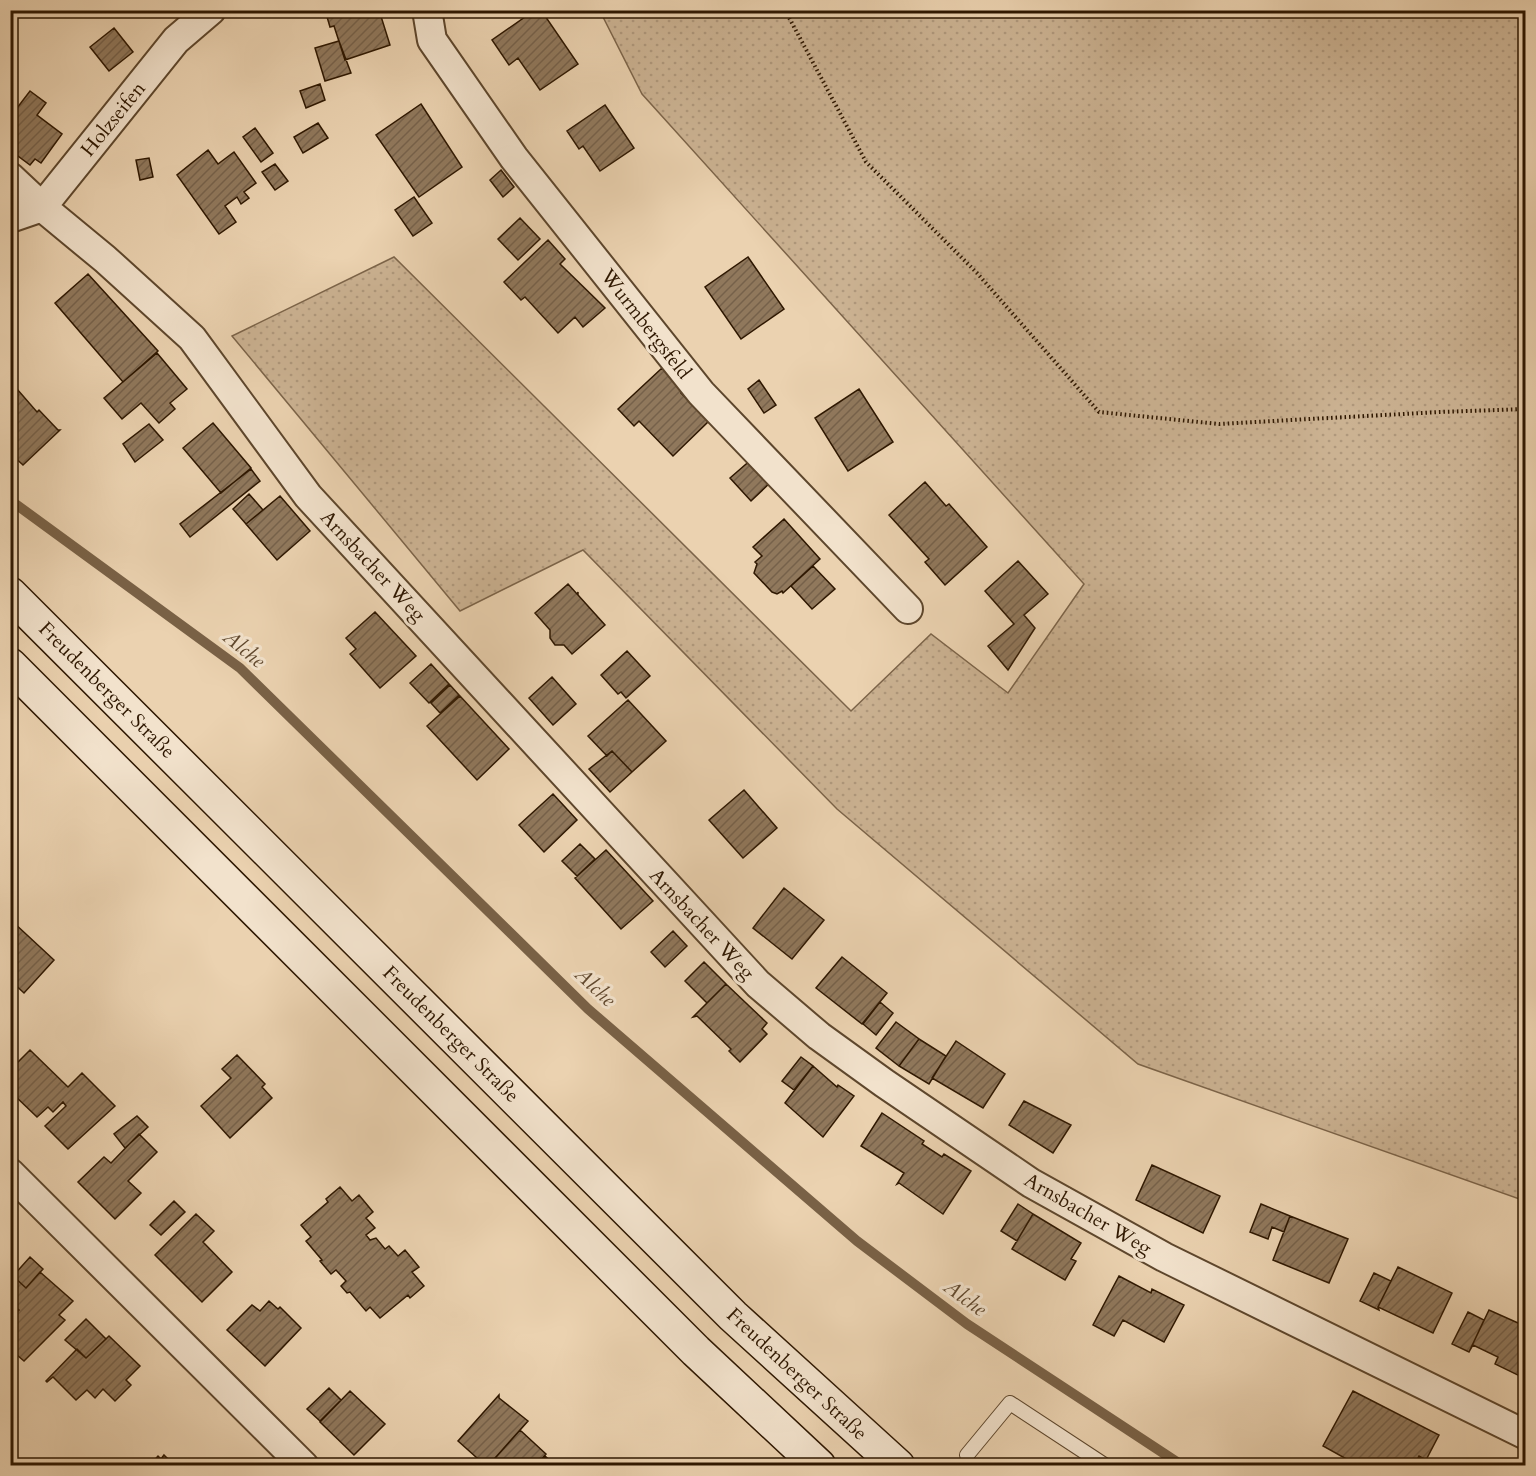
<svg xmlns="http://www.w3.org/2000/svg" width="1536" height="1476" font-family="Cardo,serif">
  <style>
    .grass { fill: url(#grass-dots); stroke: #7c6449; stroke-width: 1.5 }
    .lines { fill: none; stroke-linecap: round; stroke-linejoin: round }
    .stream { stroke: #796146; stroke-width: 10 }
    .building { fill: url(#building-hatch); stroke: #2e1700; stroke-width: 1.5 }
    .service-casing { stroke: #5d462c; stroke-width: 16 }
    .minor-casing { stroke: #5d462c; stroke-width: 32 }
    .secondary-casing { stroke: #2e1700; stroke-width: 36 }
    .path { stroke: #2e1700; stroke-width: 4; stroke-dasharray: 1.5 3; stroke-linecap: butt }
    .service { stroke: #f2e2cc; stroke-width: 14 }
    .minor { stroke: #f2e2cc; stroke-width: 28 }
    .secondary { stroke: #f2e2cc; stroke-width: 33 }
    .labels { text-anchor: middle; dominant-baseline: central; stroke-width: 6; stroke-linejoin: round; paint-order: stroke }
    .street-label { font-size: 20px; fill: #2e1700; stroke: #f2e2cc }
    .water-label { font-size: 21px; font-style: italic; fill: #60482e; stroke: #f2e2cc }
  </style>
  <defs>
    <pattern id="grass-dots" width="8" height="8" patternUnits="userSpaceOnUse" patternTransform="scale(1.5)"><rect width="8" height="8" fill="#cbb292"/><path d="M2 2h.1M6 6h.1" fill="none" stroke="#af987c" stroke-width="1.8" stroke-linecap="round"/></pattern>
    <pattern id="building-hatch" width="6" height="6" patternUnits="userSpaceOnUse" patternTransform="scale(1.5)"><rect width="6" height="6" fill="#90785c"/><path d="M-1 1l2-2M0 6l6-6M5 7l2-2" fill="none" stroke="#76614a"/></pattern>
  </defs>
  <rect width="100%" height="100%" fill="#ebd2b0"/>
  <filter id="stains"><feTurbulence type="fractalNoise" baseFrequency=".00333" numOctaves="4"/><feColorMatrix values="0 0 0 0 .2 0 0 0 0 .09 0 0 0 0 .02 0 0 0 .5 -.17"/></filter>
  <radialGradient id="worn" r=".72"><stop offset=".6" stop-color="#630" stop-opacity="0"/><stop offset="1" stop-color="#630" stop-opacity=".3"/></radialGradient>
  <!-- grass -->
  <path class="grass" d="M600 11H1525V1201L1138 1064 837 809 583 550 460 611 232 336 394 257 851 711 931 634 1008 693 1084 584 642 94Z"/>
  <g class="lines">
    <!-- stream -->
    <path class="stream" d="M10 500 240 668 588 1009 857 1241 967 1324 1183 1466"/>
  </g>
  <!-- building -->
  <path class="building" d="M325 10H379L390 45 345 60 334 26 330 27Z
    M535 10H541L578 64 540 90 518 58 509 65 492 40Z
    M114 28 133 52 109 71 90 47Z
    M339 41 351 73 325 81 315 48Z
    M320 84 325 100 306 108 300 91Z
    M30 91 46 103 37 115 62 134 41 163 35 159 30 165 10 150V109L14 112Z
    M421 104 462 167 419 197 376 135Z
    M605 105 634 148 600 171 583 146 579 149 567 131Z
    M318 123 328 138 303 153 294 137Z
    M255 128 273 153 261 162 243 137Z
    M208 150 218 164 234 152 256 183 244 192 249 198 241 204 237 197 225 206 236 222 219 234 177 175Z
    M149 158 153 177 140 180 136 160Z
    M275 164 288 181 275 190 262 172Z
    M501 170 514 187 503 197 490 180Z
    M414 197 432 223 413 236 395 210Z
    M520 218 540 239 518 260 498 239Z
    M548 240 565 259 560 264 605 308 583 327 575 317 558 333 525 297 521 300 504 282Z
    M748 257 784 309 741 339 705 287Z
    M88 274 158 351 123 382 55 303Z
    M157 353 187 389 170 403 175 409 159 423 141 403 122 419 104 398Z
    M662 368 683 391 681 393 714 426 708 422 673 456 639 421 634 426 618 409Z
    M759 380 776 405 764 413 748 389Z
    M10 381 37 412 39 410 58 430H60L23 465 10 453Z
    M859 389 893 442 848 471 815 418Z
    M213 423 251 468 221 493 183 448Z
    M149 424 163 440 135 462 123 444Z
    M753 458 773 480 751 501 730 478Z
    M251 469 260 481 190 537 180 524Z
    M925 482 946 506 949 504 987 547 945 585 925 562 929 559 889 515Z
    M249 494 263 510 246 524 233 509Z
    M280 496 310 531 277 560 246 524Z
    M784 519 820 559 783 593 782 591 777 594 772 592 754 573 757 564 755 562 762 556 753 547Z
    M1018 561 1048 594 1024 615 1035 628 1008 670 988 646 1014 624 985 591Z
    M813 566 835 589 812 609 791 586Z
    M568 584 577 594 578 592V595L605 625 572 654 564 645H555L550 638V630L535 613Z
    M375 612 416 656 380 688 350 654 356 649 346 638Z
    M627 651 650 676 626 698 621 692 618 694 601 675Z
    M431 664 449 684 429 703 410 683Z
    M552 677 576 704 553 725 529 698Z
    M450 685 459 695 440 713 431 703Z
    M460 696 509 749 477 780 427 726Z
    M628 700 666 741 632 772 612 751 607 756 588 736Z
    M612 751 632 772 610 792 589 769Z
    M744 790 777 828 743 858 709 820Z
    M553 794 577 820 544 852 519 825Z
    M580 844 595 859 577 876 562 861Z
    M606 850 653 901 621 929 575 878Z
    M784 888 824 920 792 959 753 928Z
    M13 922 54 960 24 993 10 980V926Z
    M673 931 687 946 665 967 651 952Z
    M842 957 887 993 862 1024 816 988Z
    M704 962 726 984 707 1003 685 981Z
    M726 984 767 1023 762 1029 767 1034 740 1062 729 1051 731 1049 697 1016 693 1017Z
    M880 1002 893 1013 876 1035 863 1024Z
    M896 1022 919 1039 899 1066 876 1048Z
    M919 1039 946 1056 929 1084 899 1066Z
    M956 1041 1005 1074 983 1108 932 1078Z
    M30 1050 68 1087 82 1073 115 1106 68 1149 45 1126 66 1106 63 1102 53 1112 48 1107 37 1117 13 1094 15 1092 10 1088V1070Z
    M237 1055 265 1084 262 1087 272 1098 230 1138 201 1106 231 1078 222 1069Z
    M801 1057 813 1066 794 1090 782 1081Z
    M813 1066 837 1087 838 1085 854 1096 823 1137 785 1103Z
    M1024 1101 1071 1125 1053 1153 1009 1125Z
    M882 1113 924 1141 922 1144 942 1157 944 1154 971 1171 943 1214 899 1183 897 1184 904 1173 861 1146Z
    M137 1116 148 1127 125 1148 114 1134Z
    M139 1134 157 1152 128 1181 141 1193 115 1219 78 1182 104 1157 111 1163Z
    M1152 1165 1220 1196 1203 1233 1136 1200Z
    M340 1187 352 1201 359 1195 373 1212 366 1218 375 1228 366 1235 370 1240 376 1238 385 1249 389 1246 398 1256 405 1250 419 1267 412 1272 424 1286 410 1298 408 1295 380 1318 370 1307 366 1311 350 1292 347 1293 341 1286 346 1281 336 1270 331 1274 320 1261 322 1260 306 1241 311 1237 301 1225 328 1202 326 1199Z
    M174 1201 185 1212 161 1235 150 1225Z
    M1018 1204 1033 1214 1017 1241 1001 1231Z
    M1261 1204 1290 1216 1284 1232 1272 1227 1268 1239 1250 1232Z
    M196 1214 214 1231 203 1242 232 1272 202 1302 155 1255Z
    M1033 1214 1081 1243 1071 1259 1076 1261 1065 1280 1012 1249Z
    M1290 1216 1348 1239 1329 1283 1273 1260Z
    M30 1257 43 1269 26 1288 13 1276Z
    M1398 1267 1452 1293 1433 1333 1378 1307Z
    M40 1272 73 1301 59 1315 65 1320 24 1361 10 1349V1318L19 1310 10 1303V1279L13 1276 26 1288Z
    M1374 1273 1391 1281 1378 1307 1379 1310 1360 1301Z
    M1119 1276 1151 1293 1152 1289 1184 1305 1164 1342 1123 1320 1114 1336 1093 1325Z
    M269 1301 278 1309 280 1307 301 1328 265 1366 227 1330 252 1305 260 1311Z
    M1526 1308V1379L1495 1364 1498 1357 1473 1345 1469 1352 1489 1310 1518 1323Z
    M1468 1312 1484 1320 1469 1352 1452 1344Z
    M86 1319 106 1339 86 1358 65 1340Z
    M109 1336 140 1366 126 1380 131 1385 115 1401 103 1389 95 1398 87 1390 76 1400 53 1377 47 1382 46 1381 76 1350 77 1349 86 1358Z
    M329 1388 341 1400 320 1421 307 1409Z
    M350 1391 385 1424 354 1455 320 1422Z
    M1353 1391 1439 1435 1426 1460 1419 1456 1414 1466H1359L1323 1446Z
    M499 1395V1398L528 1421 488 1466H486L458 1441Z
    M520 1430 546 1454 536 1466H488Z
    M164 1455 175 1466H149L158 1456 161 1459Z
    M545 1456 556 1466H536Z"/>
  <g class="lines">
    <defs>
      <path id="service" d="M967 1455 1010 1403 1106 1466"/>
      <path id="minor" d="M427 10 432 40 514 158 701 393 908 609
        M10 177 42 207 105 259 192 338 308 496 758 984 819 1036 884 1083 1031 1183 1164 1257 1526 1435
        M10 218 42 207 176 40 211 10
        M10 1173 304 1466"/>
      <path id="secondary" d="M10 594 733 1316 898 1466
        M10 665 696 1351 819 1466"/>
    </defs>
    <!-- service casing -->
    <use href="#service" class="service-casing"/>
    <!-- minor casing -->
    <use href="#minor" class="minor-casing"/>
    <!-- secondary casing -->
    <use href="#secondary" class="secondary-casing"/>
    <!-- path -->
    <path class="path" d="M785 10 866 162 977 273 1099 412 1219 424 1439 412 1526 409"/>
    <!-- service -->
    <use href="#service" class="service"/>
    <!-- minor -->
    <use href="#minor" class="minor"/>
    <!-- secondary -->
    <use href="#secondary" class="secondary"/>
  </g>
  <g class="labels">
    <!-- street labels -->
    <g class="street-label">
      <text transform="translate(113 119) rotate(-51)">Holzseifen</text>
      <text transform="translate(646 324) rotate(52)">Wurmbergsfeld</text>
      <text transform="translate(373 566) rotate(47)">Arnsbacher Weg</text>
      <text transform="translate(107 690) rotate(45)">Freudenberger Straße</text>
      <text transform="translate(702 924) rotate(47)">Arnsbacher Weg</text>
      <text transform="translate(451 1034) rotate(45)">Freudenberger Straße</text>
      <text transform="translate(1088 1214) rotate(30)">Arnsbacher Weg</text>
      <text transform="translate(797 1374) rotate(43)">Freudenberger Straße</text>
    </g>
    <!-- water labels -->
    <g class="water-label">
      <text transform="translate(244 649) rotate(39)">Alche</text>
      <text transform="translate(595 987) rotate(43)">Alche</text>
      <text transform="translate(965 1298) rotate(36)">Alche</text>
    </g>
  </g>
  <!-- margin -->
  <rect width="1536" height="1476" fill="none" stroke="#ebd2b0" stroke-width="36"/>
  <rect x="12" y="12" width="1512" height="1452" fill="none" stroke="#2e1700" stroke-width="3"/>
  <rect x="18" y="18" width="1500" height="1440" fill="none" stroke="#2e1700" stroke-width="1.5"/>
  <rect width="100%" height="100%" filter="url(#stains)"/>
  <rect width="100%" height="100%" fill="url(#worn)"/>
</svg>
